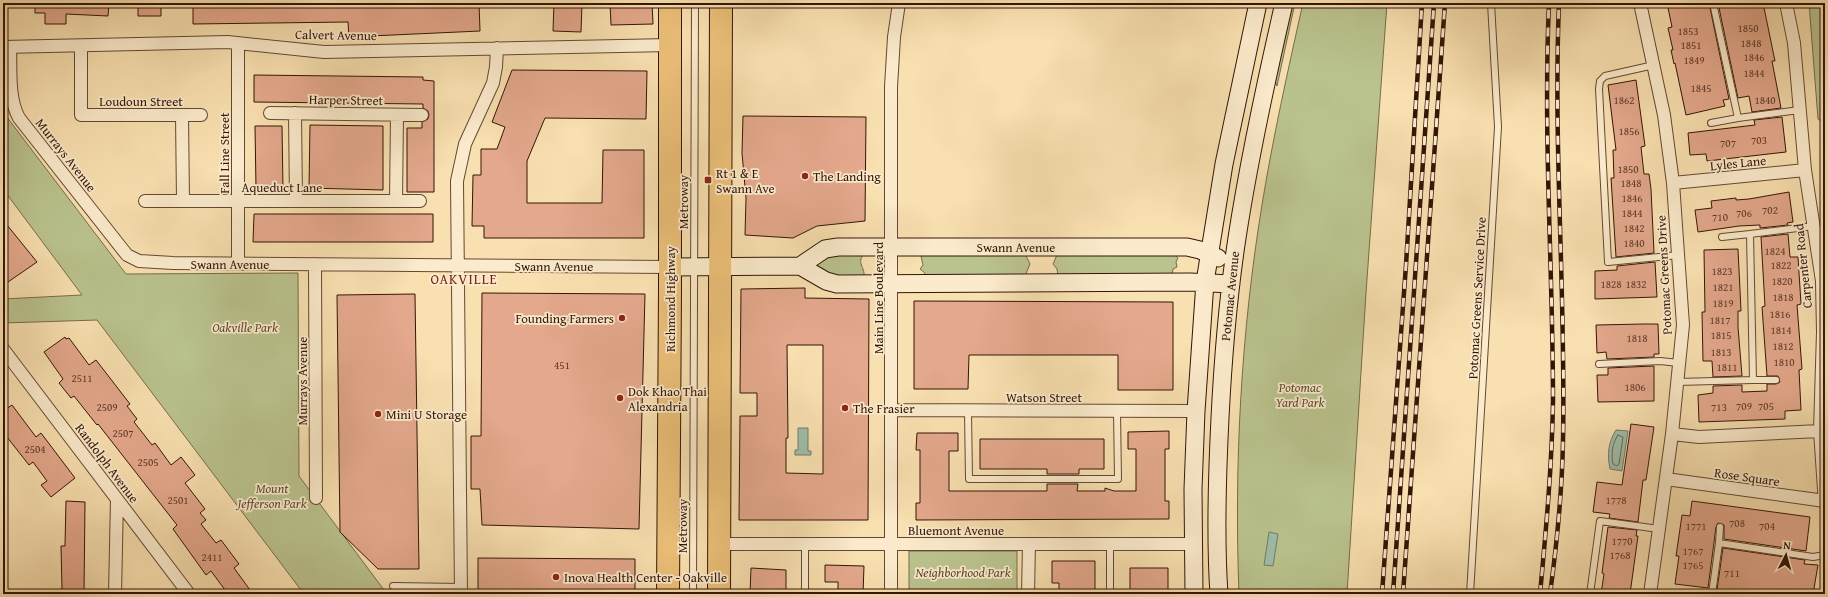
<svg xmlns="http://www.w3.org/2000/svg" width="1828" height="597" font-family="'Gentium Book Plus',serif">
  <style>
    .green { fill: #bac38e; stroke: #766c4b }
    .water { fill: #9ebda9; stroke: #737a69 }
    .lines { fill: none; stroke-linecap: round; stroke-linejoin: round }
    .shore { stroke: #686958; stroke-width: 1 }
    .building { fill: #e4a88c; stroke: #331508; fill-rule: evenodd }
    .lane-casing { stroke: #644832; stroke-width: 8 }
    .street-casing { stroke: #644832; stroke-width: 14 }
    .secondary-casing { stroke: #331508; stroke-width: 19 }
    .highway-casing { stroke: #331508; stroke-width: 24 }
    .lane { stroke: #fbebcc; stroke-width: 6 }
    .street { stroke: #fbebcc; stroke-width: 12 }
    .secondary { stroke: #fbebcc; stroke-width: 17 }
    .highway { stroke: #ecc078; stroke-width: 22 }
    .rail-casing { stroke: #331508; stroke-width: 4.5 }
    .rail { stroke: #fbebcc; stroke-width: 3; stroke-dasharray: 9; stroke-linecap: butt }
    .poi-dot { fill: #8f2418; stroke: #fbebcc; stroke-width: 1.5 }
    .labels { text-anchor: middle; dominant-baseline: central; stroke-width: 3.5; stroke-linejoin: round; paint-order: stroke }
    .number-label { font-size: 11px; fill: #5f3a29 }
    .street-label { font-size: 13px; fill: #331508; stroke: #fbebcc }
    .poi-label { font-size: 13px; fill: #331508; stroke: #fbebcc; text-anchor: start }
    .park-label { font-size: 13px; font-style: italic; fill: #5c4930; stroke: #fbebcc }
    .neighbourhood-label { font-size: 14px; letter-spacing: 1px; fill: #7a1f14; stroke: #fbebcc }
  </style>
  <rect width="100%" height="100%" fill="#f9e0b0"/>
  <filter id="stains"><feTurbulence type="fractalNoise" baseFrequency=".005" numOctaves="4"/><feColorMatrix values="0 0 0 0 .2 0 0 0 0 .09 0 0 0 0 .02 0 0 0 .5 -.17"/></filter>
  <radialGradient id="worn" r=".72"><stop offset=".6" stop-color="#630" stop-opacity="0"/><stop offset="1" stop-color="#630" stop-opacity=".3"/></radialGradient>
  <!-- green -->
  <path class="green" d="M1292 3H1295L1277 86 1275 80Z
    M1303 3H1387L1366 293 1347 594H1239C1234 464 1241 333 1262 205 1273 137 1288 70 1303 3Z
    M1809 3H1825V124L1818 119Z
    M3 112 126 274 298 273 299 476 387 594H304L97 320 3 323V299L82 295 3 189Z
    M827 250 864 254C856 263 865 267 864 276H833L815 266Z
    M925 252 1025 254 1030 264 1025 276H925V273L920 269 923 265 921 256Z
    M1174 254 1178 258 1176 262 1177 267 1173 269 1172 276H1058L1057 269 1053 264 1057 255Z
    M909 551H1017V594H909Z"/>
  <!-- water -->
  <path class="water" d="M798 428H808V451H811V455H795V450H798Z
    M1616 430 1628 431 1622 471 1610 469C1607 454 1608 443 1616 430Z
    M1269 532 1278 534 1273 566 1264 565Z"/>
  <g class="lines">
    <!-- shore -->
    <path class="shore" d="M1618 435 1623 437 1619 464 1617 466 1613 464C1611 454 1612 444 1618 435Z"/>
  </g>
  <!-- building -->
  <path class="building" d="M35 3H109L108 16 66 14V24H45V13H35Z
    M138 3H161V16H138Z
    M193 3H479L480 31 349 37 348 22 193 24Z
    M554 3H582L581 32 553 31Z
    M610 3H652L653 24 611 25Z
    M1667 3H1709L1729 99 1723 100 1725 106 1686 115 1675 63 1674 64 1671 50H1673L1668 28 1672 27Z
    M1718 3H1763L1775 61H1772L1781 108 1752 112 1749 96 1738 98Z
    M512 70 647 71 646 119 545 118 527 161V203H602L603 150H644V238H484V226H472L473 175H481V149H497L505 127 492 122Z
    M254 75 423 77V80L434 81V192H407V128H422V122L428 119 429 115 428 111 423 108V104L254 102Z
    M1636 80 1645 146 1641 147 1644 174H1649L1651 189 1654 253 1616 257 1611 178H1614L1613 150H1616L1608 85Z
    M743 116 866 117 865 221 817 226 793 238 745 235 746 198 742 153Z
    M1782 117 1786 152 1707 161 1706 154 1690 155 1688 133 1755 125 1754 120Z
    M310 125 383 126V190L309 188Z
    M255 126H282L283 189H256Z
    M1789 192 1793 222 1787 223 1788 225 1760 228V225L1739 226 1698 232 1695 210 1712 208 1711 201 1736 198V200L1749 199Z
    M254 214H433V242H253Z
    M3 220 37 262 8 282 3 275Z
    M1788 234 1790 257H1798L1801 304 1797 305 1802 369 1799 370 1801 410 1785 411V419L1699 422 1698 395 1713 393V386L1742 385V392L1767 391V384H1776L1780 382 1778 376H1767L1762 307 1765 306 1761 237Z
    M1738 249 1741 311H1738V327L1742 376 1713 377 1712 361H1703L1702 312H1705L1704 250Z
    M1655 262 1657 297 1595 299V271L1617 270V266Z
    M805 288V298L869 299 868 520H739L740 416H757V393H740L741 289ZM787 345H823V474L786 473V438H788Z
    M482 293 645 294 639 529 482 525 480 489H471V436H481Z
    M415 294 419 569H378L340 532 337 295Z
    M914 301 1173 302V390H1118V355H969L968 389H914Z
    M1644 324H1658L1659 354H1654V357L1607 359 1606 352 1597 353 1596 325Z
    M65 337 66 339 69 338 89 365 96 360 130 404 127 406 137 419 134 422 152 445 155 443 171 465 181 457 195 475 185 483 205 509 200 513 206 520 201 524 216 543 221 540 239 564 234 568 253 594H228L211 571 206 575 173 529 177 525 98 424 97 425 74 396 71 398 59 383 63 379 44 352Z
    M1654 366V401L1598 402 1597 375H1608V368Z
    M12 405 36 437 41 433 75 478 51 497 41 485 47 481 33 462 29 465 3 432V411Z
    M1631 424 1654 427 1646 480H1643L1638 522 1609 518 1610 514 1593 512 1597 482 1622 485Z
    M1169 431V449H1165V501H1169V519L916 520V503H920V450H916L917 433H958V451H949V491H1047V484H1078L1077 491H1105V488L1114 491H1136V449H1128V432Z
    M980 439H1104V469H1079V474H1047V469H980Z
    M66 501 85 502 84 594H65V591H63L62 589 61 546H65Z
    M1692 501 1810 517 1806 551 1724 539V525L1718 523 1716 527 1708 588 1675 584 1679 556H1676L1682 515 1690 516Z
    M1608 527 1637 530 1636 536H1638L1630 594H1601L1604 574 1602 573Z
    M1723 548 1805 560 1804 564 1818 565 1813 594H1764L1738 591V593L1717 590Z
    M478 558 635 559V594H478Z
    M1052 561H1095V594H1059V583H1052Z
    M825 565 864 566 863 594H838V582H825Z
    M751 568 786 570V594H750Z
    M1130 568H1168V594H1130Z"/>
  <g class="lines">
    <defs>
      <path id="lane" d="M1713 3 1738 118 1800 110
        M1654 65 1605 76 1600 81 1599 89 1608 262 1679 255
        M1711 123 1738 118
        M1722 237 1750 234
        M1599 364 1660 361 1679 363
        M1753 380H1776
        M1677 382 1753 380 1750 234 1814 226
        M968 411 969 479H1118L1117 411
        M1719 543 1720 527
        M1110 544V594
        M393 586 461 587
        M693 594 695 3
        M805 594V544
        M1470 594 1498 127 1491 3
        M1590 594 1600 521 1659 529
        M1712 594 1719 543 1813 557 1825 555"/>
      <path id="street" d="M1640 3 1664 115 1673 183 1683 325 1672 434 1650 594
        M1786 3 1794 43 1805 170 1822 281 1823 332 1820 431 1825 504
        M238 43V263
        M81 46V115H201
        M3 47 228 42 324 52 670 45
        M10 47C11 70 8 98 19 118L127 255 139 261 173 263 670 267
        M270 113 422 115
        M295 113 296 201
        M182 115 183 201
        M1673 183 1805 170
        M145 201H420
        M396 201 397 115
        M315 264 316 498
        M3 349 189 594
        M892 410 1196 411
        M1672 434 1699 437 1820 431
        M1666 479 1825 501
        M719 544H1193
        M115 594 117 499
        M461 594 457 181 465 144 493 83 496 67 497 48
        M891 594V87L894 37 899 3
        M1028 594 1029 544"/>
      <path id="secondary" d="M800 266 825 249 838 247H1187L1200 250 1218 258
        M670 267 800 266 826 281 837 284 1190 282 1231 284
        M1194 594 1193 489 1196 411 1205 282 1224 164 1258 3
        M1219 594C1215 536 1217 477 1220 418 1223 358 1228 297 1237 238 1249 159 1266 81 1284 3"/>
      <path id="highway" d="M668 594 670 290V3
        M719 594 721 3"/>
    </defs>
    <!-- lane casing -->
    <use href="#lane" class="lane-casing"/>
    <!-- street casing -->
    <use href="#street" class="street-casing"/>
    <!-- secondary casing -->
    <use href="#secondary" class="secondary-casing"/>
    <!-- highway casing -->
    <use href="#highway" class="highway-casing"/>
    <!-- lane -->
    <use href="#lane" class="lane"/>
    <!-- street -->
    <use href="#street" class="street"/>
    <!-- secondary -->
    <use href="#secondary" class="secondary"/>
    <!-- highway -->
    <use href="#highway" class="highway"/>
    <defs>
      <path id="rail" d="M1382 594 1406 265 1422 3
        M1393 594 1434 3
        M1403 594 1445 3
        M1540 594C1546 530 1552 466 1553 401 1553 269 1543 136 1549 3
        M1550 594C1557 543 1562 492 1563 441 1566 295 1553 149 1559 3"/>
    </defs>
    <!-- rail casing -->
    <use href="#rail" class="rail-casing"/>
    <!-- rail -->
    <use href="#rail" class="rail"/>
  </g>
  <!-- markers -->
  <g class="poi-dot">
    <circle cx="805" cy="176" r="4"/>
    <rect x="704" y="176" width="8" height="8" rx="2"/>
    <circle cx="622" cy="318" r="4"/>
    <circle cx="620" cy="398" r="4"/>
    <circle cx="845" cy="408" r="4"/>
    <circle cx="378" cy="414" r="4"/>
    <circle cx="556" cy="577" r="4"/>
  </g>
  <g class="labels">
    <!-- number labels -->
    <g class="number-label">
      <text x="1748" y="28">1850</text>
      <text x="1688" y="31">1853</text>
      <text x="1751" y="43">1848</text>
      <text x="1691" y="45">1851</text>
      <text x="1754" y="57">1846</text>
      <text x="1694" y="60">1849</text>
      <text x="1754" y="73">1844</text>
      <text x="1701" y="88">1845</text>
      <text x="1624" y="100">1862</text>
      <text x="1765" y="100">1840</text>
      <text x="1629" y="131">1856</text>
      <text x="1759" y="140">703</text>
      <text x="1728" y="143">707</text>
      <text x="1628" y="169">1850</text>
      <text x="1631" y="183">1848</text>
      <text x="1632" y="198">1846</text>
      <text x="1770" y="210">702</text>
      <text x="1632" y="213">1844</text>
      <text x="1744" y="213">706</text>
      <text x="1720" y="217">710</text>
      <text x="1634" y="228">1842</text>
      <text x="1634" y="243">1840</text>
      <text x="1775" y="251">1824</text>
      <text x="1781" y="265">1822</text>
      <text x="1722" y="271">1823</text>
      <text x="1782" y="281">1820</text>
      <text x="1611" y="284">1828</text>
      <text x="1636" y="284">1832</text>
      <text x="1723" y="287">1821</text>
      <text x="1783" y="297">1818</text>
      <text x="1723" y="303">1819</text>
      <text x="1780" y="314">1816</text>
      <text x="1720" y="320">1817</text>
      <text x="1781" y="330">1814</text>
      <text x="1721" y="335">1815</text>
      <text x="1637" y="338">1818</text>
      <text x="1783" y="346">1812</text>
      <text x="1721" y="352">1813</text>
      <text x="1784" y="362">1810</text>
      <text x="562" y="365">451</text>
      <text x="1727" y="367">1811</text>
      <text x="82" y="378">2511</text>
      <text x="1635" y="387">1806</text>
      <text x="1744" y="406">709</text>
      <text x="1766" y="406">705</text>
      <text x="107" y="407">2509</text>
      <text x="1719" y="407">713</text>
      <text x="123" y="433">2507</text>
      <text x="35" y="449">2504</text>
      <text x="148" y="462">2505</text>
      <text x="178" y="500">2501</text>
      <text x="1616" y="500">1778</text>
      <text x="1737" y="523">708</text>
      <text x="1696" y="526">1771</text>
      <text x="1767" y="526">704</text>
      <text x="1622" y="541">1770</text>
      <text x="1693" y="551">1767</text>
      <text x="1620" y="555">1768</text>
      <text x="212" y="557">2411</text>
      <text x="1693" y="565">1765</text>
      <text x="1732" y="573">711</text>
    </g>
    <!-- street labels -->
    <g class="street-label">
      <text transform="translate(336 35) rotate(1)">Calvert Avenue</text>
      <text transform="translate(346 100) rotate(1)">Harper Street</text>
      <text x="141" y="101">Loudoun Street</text>
      <text transform="translate(224 153) rotate(-90)">Fall Line Street</text>
      <text transform="translate(66 155) rotate(52)">Murrays Avenue</text>
      <text transform="translate(1738 163) rotate(-6)">Lyles Lane</text>
      <text x="282" y="187">Aqueduct Lane</text>
      <text transform="translate(683 202) rotate(-90)">Metroway</text>
      <text x="1016" y="247">Swann Avenue</text>
      <text x="230" y="264">Swann Avenue</text>
      <text x="554" y="266">Swann Avenue</text>
      <text transform="translate(1803 266) rotate(-96)">Carpenter Road</text>
      <text transform="translate(1664 275) rotate(-93)">Potomac Greens Drive</text>
      <text transform="translate(1230 296) rotate(-84)">Potomac Avenue</text>
      <text transform="translate(878 298) rotate(-90)">Main Line Boulevard</text>
      <text transform="translate(1477 298) rotate(-87)">Potomac Greens Service Drive</text>
      <text transform="translate(670 299) rotate(-90)">Richmond Highway</text>
      <text transform="translate(302 381) rotate(-90)">Murrays Avenue</text>
      <text x="1044" y="397">Watson Street</text>
      <text transform="translate(107 463) rotate(53)">Randolph Avenue</text>
      <text transform="translate(1747 477) rotate(8)">Rose Square</text>
      <text transform="translate(682 526) rotate(-90)">Metroway</text>
      <text x="956" y="530">Bluemont Avenue</text>
    </g>
    <!-- poi labels -->
    <g class="poi-label">
      <text x="716" y="173">Rt 1 &amp; E<tspan x="716" dy="15">Swann Ave</tspan></text>
      <text x="813" y="176">The Landing</text>
      <text x="614" y="318" text-anchor="end">Founding Farmers</text>
      <text x="628" y="391">Dok Khao Thai<tspan x="628" dy="15">Alexandria</tspan></text>
      <text x="853" y="408">The Frasier</text>
      <text x="386" y="414">Mini U Storage</text>
      <text x="564" y="577">Inova Health Center - Oakville</text>
    </g>
    <!-- park labels -->
    <g class="park-label">
      <text x="245" y="327">Oakville Park</text>
      <text x="1300" y="387">Potomac<tspan x="1300" dy="15">Yard Park</tspan></text>
      <text x="272" y="488">Mount<tspan x="272" dy="15">Jefferson Park</tspan></text>
      <text x="963" y="572">Neighborhood Park</text>
    </g>
    <!-- neighbourhood labels -->
    <g class="neighbourhood-label">
      <text x="464" y="279">OAKVILLE</text>
    </g>
  </g>
  <!-- margin -->
  <rect width="1828" height="597" fill="none" stroke="#f9e0b0" stroke-width="16"/>
  <rect x="4" y="4" width="1820" height="589" fill="none" stroke="#331508" stroke-width="2"/>
  <rect x="8" y="8" width="1812" height="581" fill="none" stroke="#331508"/>
  <!-- north arrow -->
  <g transform="translate(1786 555) rotate(6)" stroke="#fbebcc" stroke-width="3" paint-order="stroke">
  <path d="M0-3L7 15L0 10L-7 15Z" fill="#331508"/>
  <text y="-6" font-size="11" font-weight="bold" text-anchor="middle" fill="#331508">N</text>
  </g>
  <rect width="100%" height="100%" filter="url(#stains)"/>
  <rect width="100%" height="100%" fill="url(#worn)"/>
</svg>
